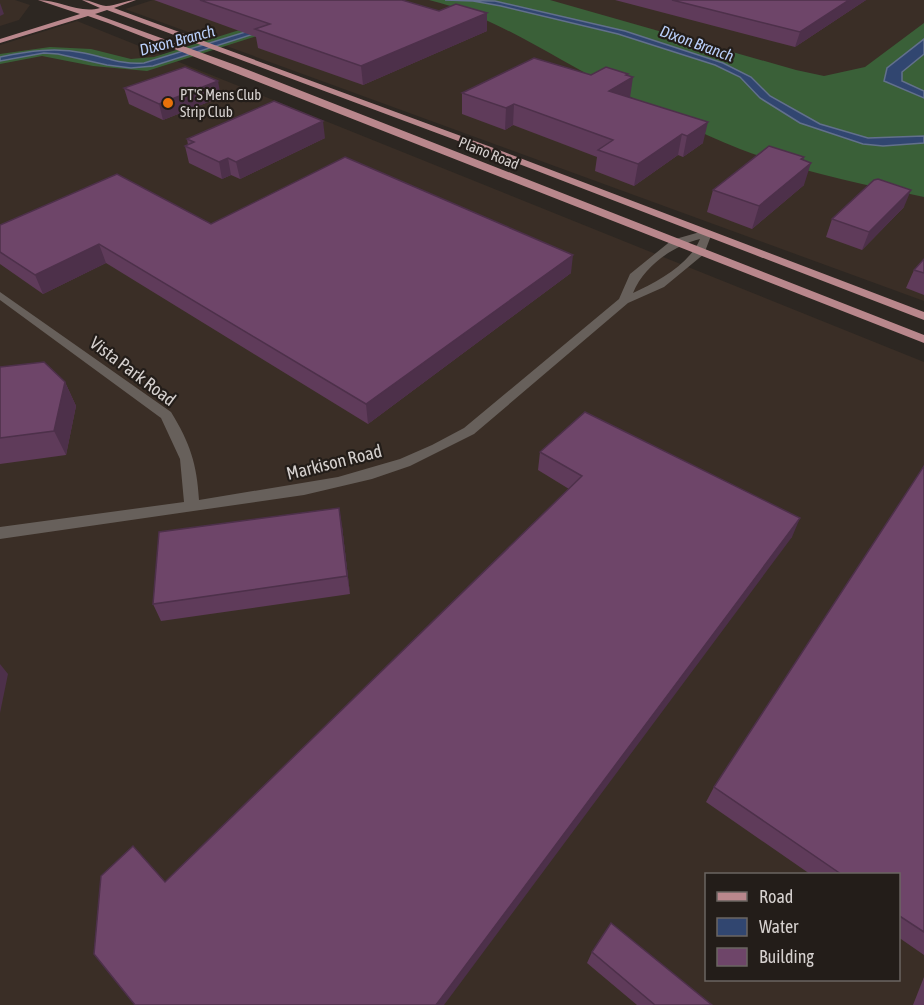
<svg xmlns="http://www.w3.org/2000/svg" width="924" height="1005" font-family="'Asap Condensed',sans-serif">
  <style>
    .built { fill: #3a2e26; fill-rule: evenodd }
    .forest { fill: #3a6038 }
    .water { fill: #314670; stroke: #62708c; stroke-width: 1.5 }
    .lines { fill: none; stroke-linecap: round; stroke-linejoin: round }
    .minor { fill: #67605b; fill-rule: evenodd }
    .major { fill: #b9878c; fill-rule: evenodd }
    .wall { fill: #5f3b5a }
    .shaded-wall { fill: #4d304a }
    .building { fill: #6e4569; stroke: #4d304a; stroke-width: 1.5 }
    .food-dot { fill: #e8710a; stroke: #231d19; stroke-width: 2 }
    .labels { text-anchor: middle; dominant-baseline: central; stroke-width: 4.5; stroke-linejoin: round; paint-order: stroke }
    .far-poi-label { font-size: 15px; fill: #d6d1cf; stroke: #231d19; text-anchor: start }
    .far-street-label { font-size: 15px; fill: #d6d1cf; stroke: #231d19 }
    .far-water-label { font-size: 16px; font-style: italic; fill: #bad0fb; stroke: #231d19 }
    .street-label { font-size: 18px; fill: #d6d1cf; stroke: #231d19 }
  </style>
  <rect width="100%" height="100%" fill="#2d2722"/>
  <!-- built -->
  <path class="built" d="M0 0H15L30 5 19 20 0 26Z
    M153 0H924V301L125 9Z
    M77 21 924 362V1005H0V45ZM706 874H898V980H706Z"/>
  <!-- forest -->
  <path class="forest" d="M334 0H369L147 71 93 66 42 56 0 64V54L50 47 91 49 131 59 154 57Z
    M429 0H550L796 70 824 76 865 67 924 23V197C860 184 801 172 740 149 698 133 653 108 613 88 554 58 493 15 429 0Z"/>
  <!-- water -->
  <path class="water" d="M350 0H361L153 66 131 68 107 65 58 54 44 53 0 61V57C29 51 55 47 84 53 105 57 122 65 144 63Z
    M445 0 495 1 625 31 723 63 751 77 770 96 820 124 868 138 924 136V143L883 146 863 144 800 123 760 98 740 77 715 65 618 34 501 6 473 1Z
    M924 39V54L902 72V81L924 91V98L884 81 887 68Z"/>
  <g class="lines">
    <!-- minor -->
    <path class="minor" d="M707 230 712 233 704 254 664 287 628 303 474 434 410 466 372 479 304 495 0 539V527L184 502 180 459 161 418 0 300V292L171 412C190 443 197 464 199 500L338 477 400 459 432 445 464 428 619 299 630 274 672 240ZM700 239C690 264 657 282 633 293 644 266 673 246 700 239Z"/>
    <!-- major -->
    <path class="major" d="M38 0C60 0 79 14 100 8L82 0C91 0 98 5 106 6 116 6 126 0 136 0L114 8 499 150 924 312V320L493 154 107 10 95 14 238 66 924 335V343L108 23 88 16 0 43V39L80 14Z"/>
  </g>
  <!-- wall -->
  <path class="wall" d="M154 0H402L439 11 487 13V31L363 85 258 48 256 37Z
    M615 0H866L795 47Z
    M628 74 630 98 703 143 683 157 678 155 634 186 595 171 597 157 513 125 505 130 462 114V93L591 75Z
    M124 88 221 97 163 120 129 104Z
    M325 138 240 179 231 175 222 179 189 163 185 146 188 145 187 139Z
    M803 160 804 185 752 229 707 212 713 190Z
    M904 207 862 250 826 237 832 219Z
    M211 224 571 273 368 424 106 263 43 294 0 264V225Z
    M924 259V295L906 288 914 270Z
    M0 367 65 382 76 406 66 455 0 464Z
    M540 452 792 537 135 1005 165 882 569 489 538 470Z
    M924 466V955L898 937V874H810L706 802 714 787Z
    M342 526 350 594 161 621 153 604Z
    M592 952 712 1005H637L587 963Z
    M924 977V1005H913Z"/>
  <!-- shaded-wall -->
  <path class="shaded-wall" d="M849 0H866L795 47 800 32Z
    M0 3 4 14 0 16Z
    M487 13V31L363 85 361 66Z
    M628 74 627 81 633 77 630 98 609 91Z
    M218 81 221 97 163 120 159 104Z
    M514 104 513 125 505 130 506 108Z
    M323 121 325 138 240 179 236 162Z
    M708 122 703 143 683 157 687 136Z
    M682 134 678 155 634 186 638 164Z
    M804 157 800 172 811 163 804 185 752 229 759 206Z
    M228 158 231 175 222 179 219 162Z
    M911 190 904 207 862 250 869 232Z
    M99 244 106 263 43 294 35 275Z
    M573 255 571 273 368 424 366 404Z
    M65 382 76 406 66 455 54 431Z
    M339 508 342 526 350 594 347 576Z
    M800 518 792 537 444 1005H436Z
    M0 664 8 674 0 713Z"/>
  <!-- building -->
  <path class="building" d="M200 0H402L439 11 456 4 487 13 361 66 255 29 270 24Z
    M672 0H849L800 32Z
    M534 58 591 75 606 67 628 74 626 75 633 77 609 91 708 122 687 136 682 134 638 164 598 150 613 140 514 104 506 108 462 93Z
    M185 67 218 81 159 104 124 88Z
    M274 101 323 121 236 162 228 158 219 162 185 146 194 142 187 139Z
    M769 146 804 157 801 159 811 163 759 206 713 190Z
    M345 157 573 255 366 404 99 244 35 275 0 252V225L117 174 211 224Z
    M878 179 911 190 869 232 832 219 874 180Z
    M924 259V273L914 270Z
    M44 362 65 382 54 431 0 438V367Z
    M585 412 800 518 436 1005H135L94 954 101 876 133 846 165 882 582 476 540 452Z
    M924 466V932L898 915V874H841L714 787Z
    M339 508 347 576 153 604 159 532Z
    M611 923 712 1005H655L592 952Z"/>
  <!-- markers -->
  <circle class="food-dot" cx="168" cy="103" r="6"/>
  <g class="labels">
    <!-- far-poi labels -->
    <g class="far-poi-label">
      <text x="180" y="94">PT'S Mens Club<tspan x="180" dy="17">Strip Club</tspan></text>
    </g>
    <!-- far-street labels -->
    <g class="far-street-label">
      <text transform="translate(489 153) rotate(22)">Plano Road</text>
    </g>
    <!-- far-water labels -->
    <g class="far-water-label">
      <text transform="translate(177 40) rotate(-15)">Dixon Branch</text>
      <text transform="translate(697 43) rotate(20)">Dixon Branch</text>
    </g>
    <!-- street labels -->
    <g class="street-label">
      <text transform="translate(133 371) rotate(37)">Vista Park Road</text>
      <text transform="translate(334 462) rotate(-14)">Markison Road</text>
    </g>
  </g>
  <!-- legend -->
  <rect x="705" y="873" width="195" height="108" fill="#231d19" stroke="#6b6562" stroke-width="1.5"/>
  <rect x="717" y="892" width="30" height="9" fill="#b9878c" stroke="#6b6562" stroke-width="1.5"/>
  <text x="759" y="903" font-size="18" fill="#d6d1cf">Road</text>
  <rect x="717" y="918" width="30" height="18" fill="#314670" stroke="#6b6562" stroke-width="1.5"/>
  <text x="759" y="933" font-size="18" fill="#d6d1cf">Water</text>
  <rect x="717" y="948" width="30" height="18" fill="#6e4569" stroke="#6b6562" stroke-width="1.5"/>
  <text x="759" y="963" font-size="18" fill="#d6d1cf">Building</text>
</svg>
